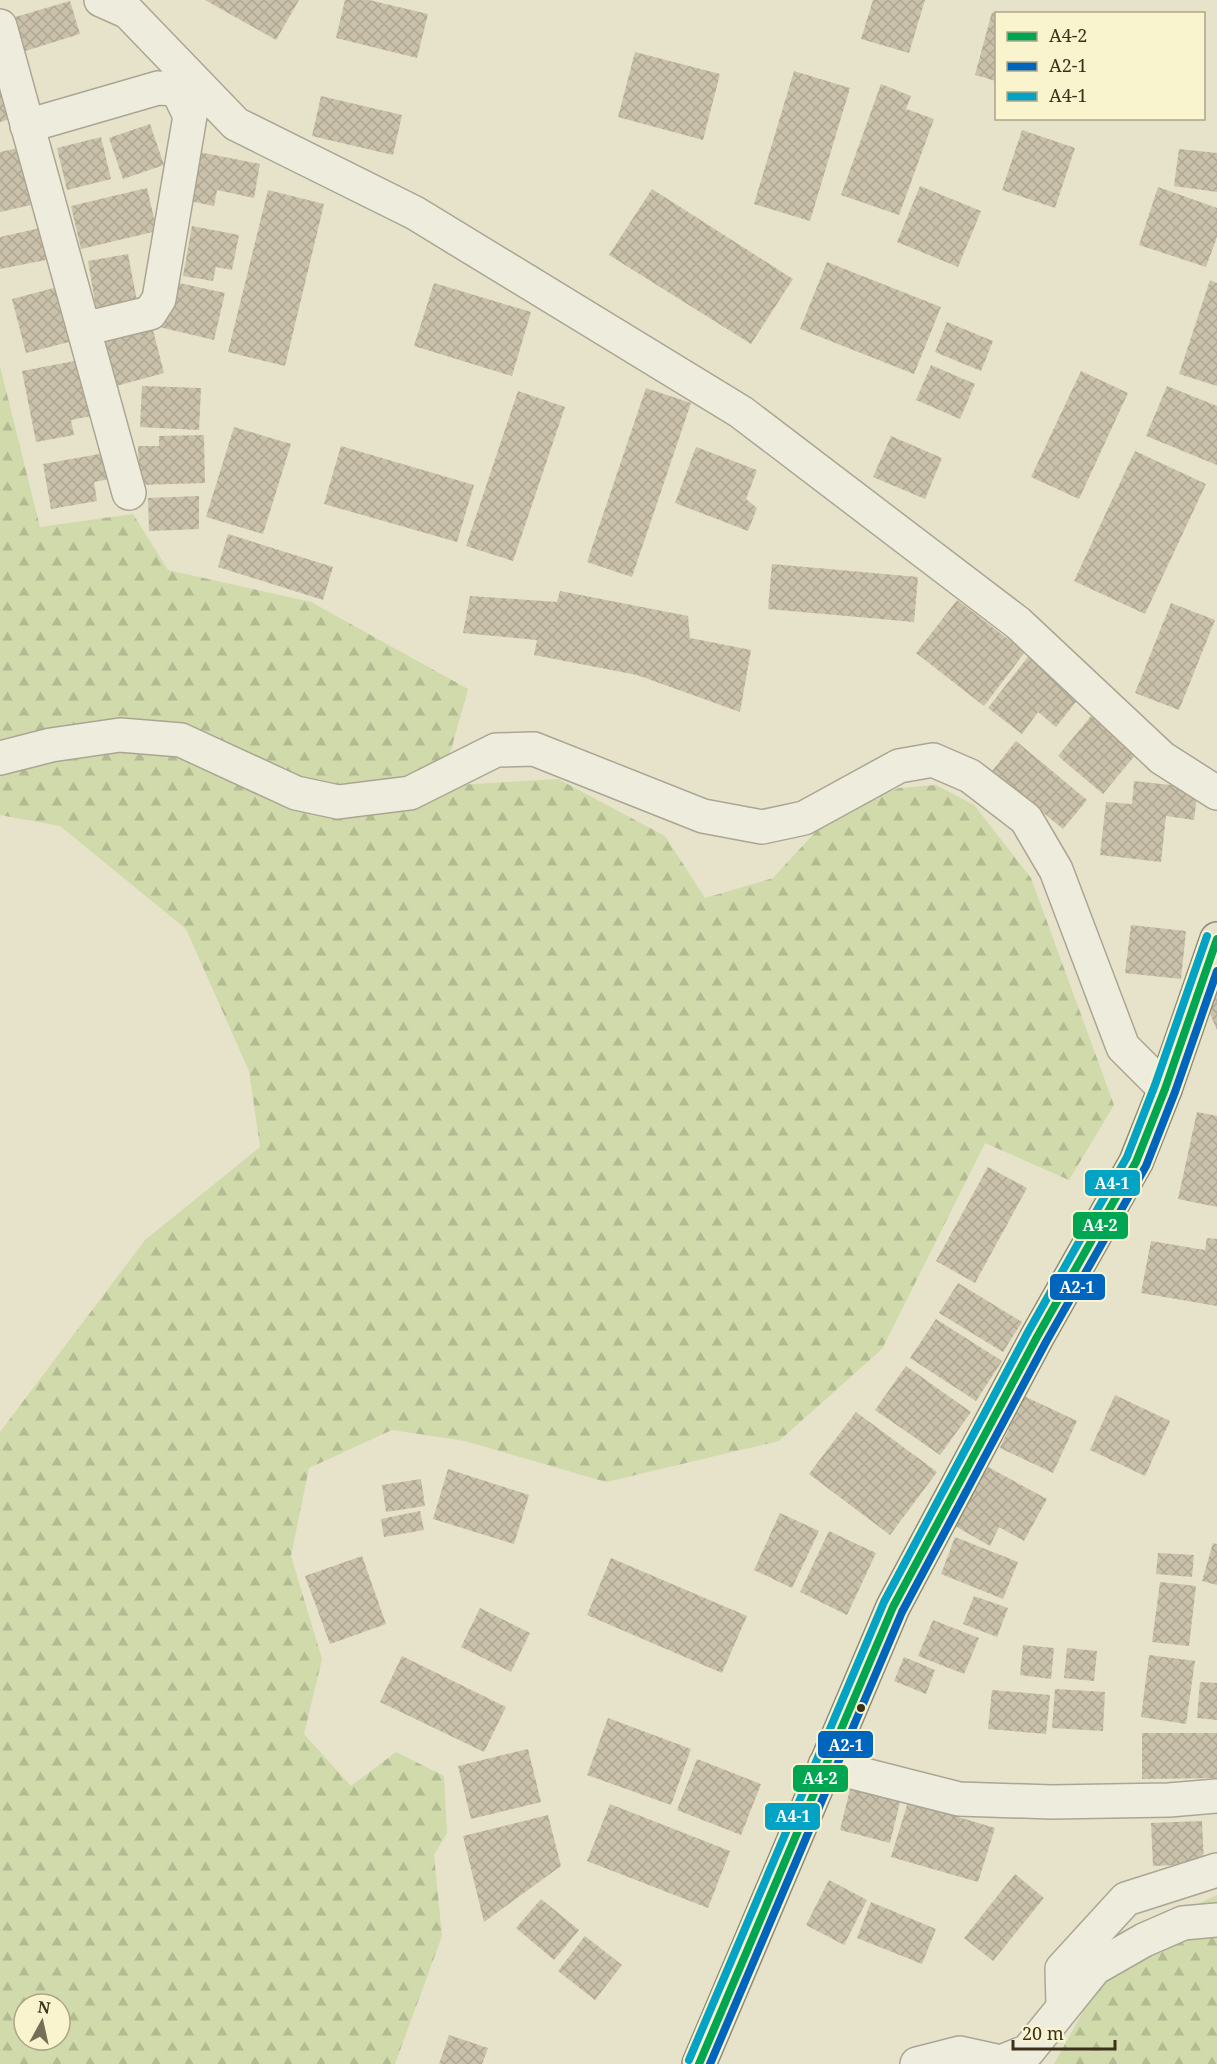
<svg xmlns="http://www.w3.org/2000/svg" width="1217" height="2064" font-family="'Noto Serif',serif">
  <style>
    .forest { fill: url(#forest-firs); fill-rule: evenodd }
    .building { fill: url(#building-cross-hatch) }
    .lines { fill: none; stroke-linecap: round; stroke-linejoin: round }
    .minor-casing { stroke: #aba694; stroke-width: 36 }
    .major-casing { stroke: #908c7a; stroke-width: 36 }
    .minor { stroke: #eeecdc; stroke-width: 33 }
    .major { stroke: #e6e2cd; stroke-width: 33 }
    .bus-1-casing { stroke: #f9f4ce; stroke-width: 12 }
    .bus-2-casing { stroke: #f9f4ce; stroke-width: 12 }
    .bus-3-casing { stroke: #f9f4ce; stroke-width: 12 }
    .bus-1 { stroke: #00a651; stroke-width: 8 }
    .bus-2 { stroke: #0065bd; stroke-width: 8 }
    .bus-3 { stroke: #03a3c5; stroke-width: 8 }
    .bus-dot { fill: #3a301b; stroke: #f9f4ce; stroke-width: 2 }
    .line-badge { stroke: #f9f4ce; stroke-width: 2 }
    .badge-label { font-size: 16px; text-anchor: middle; font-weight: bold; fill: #fff }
  </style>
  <defs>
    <pattern id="forest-firs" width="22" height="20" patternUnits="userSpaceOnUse" patternTransform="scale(1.5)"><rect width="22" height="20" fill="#d0daaa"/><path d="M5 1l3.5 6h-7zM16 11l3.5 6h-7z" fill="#b3bb92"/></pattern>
    <pattern id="building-cross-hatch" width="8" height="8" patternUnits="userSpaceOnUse" patternTransform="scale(1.5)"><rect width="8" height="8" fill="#cac1aa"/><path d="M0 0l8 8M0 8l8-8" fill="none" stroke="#aea692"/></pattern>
  </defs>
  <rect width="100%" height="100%" fill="#e6e3ca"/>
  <!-- forest -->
  <path class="forest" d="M0 366 40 527 133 514 168 570 311 602 468 689 441 786 558 779 665 836 705 898 773 878 830 816 899 788 936 785 974 805 1031 878 1114 1105 1069 1180 985 1143 882 1349 779 1441 606 1482 465 1441 392 1430 309 1468 291 1556 322 1659 304 1734 351 1786 396 1752 444 1776 447 1833 434 1855 442 1936 395 2064H0V1432L145 1240 260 1147 249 1071 186 929 60 826 0 815ZM24 2004H60V2040H24Z
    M1217 1895V2064H1054L1104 1974 1170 1917Z"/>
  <!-- building -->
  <path class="building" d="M205 0H299L276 40Z
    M345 0H369L428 14 417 58 336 38Z
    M873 0H925L909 53 861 39Z
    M70 1 80 34 22 52 12 18Z
    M992 12 996 14V81L975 75Z
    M635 52 720 74 703 140 618 117Z
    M794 71 850 88 810 221 754 204Z
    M0 75 13 118 0 122Z
    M881 84 911 96 906 109 934 119 899 215 841 195Z
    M321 96 402 115 393 155 312 136Z
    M150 124 164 165 123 179 109 138Z
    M1022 130 1075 148 1055 208 1002 190Z
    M101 137 111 179 67 190 57 148Z
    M18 148 31 205 0 212V152Z
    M1179 149 1217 153V192L1174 186Z
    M199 152 260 164 254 198 217 190 214 206 189 201Z
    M920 186 981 211 958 267 897 242Z
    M1158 187 1217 208V237L1206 267 1139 245Z
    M147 188 157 231 81 249 71 206Z
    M652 189 793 279 751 344 609 255Z
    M268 190 324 204 285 366 228 352Z
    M192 226 239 235 232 270 216 267 213 281 183 276Z
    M45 227 51 259 0 269V237Z
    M128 254 137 301 96 308 88 261Z
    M827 262 941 307 914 374 800 329Z
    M1210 280 1217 283V386L1179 374Z
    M170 281 225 293 214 340 159 327Z
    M434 283 531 312 512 376 414 346Z
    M54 288 69 342 26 353 12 299Z
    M151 322 164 373 116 386 103 334Z
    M947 322 993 341 981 371 935 352Z
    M80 360 91 416 71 420 74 435 36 442 22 371Z
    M931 365 975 384 960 419 916 400Z
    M1081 371 1128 393 1079 499 1031 477Z
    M142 386 201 388 199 430 140 427Z
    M1167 386 1217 406V465L1146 436Z
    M646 388 691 403 632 577 587 562Z
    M518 391 565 407 513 561 466 546Z
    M234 427 291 444 263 534 206 517Z
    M204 435 205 483 139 485 138 446H159V436Z
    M891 436 942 458 925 499 873 477Z
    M341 446 474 485 457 542 324 504Z
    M696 447 757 470 746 499 757 508 748 531 675 503Z
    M1135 451 1206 484 1145 614 1074 581Z
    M105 453 110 479 94 482 97 501 51 509 43 464Z
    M199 496V529L149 531 148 498Z
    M228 534 333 567 323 600 218 567Z
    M772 564 918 577 914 622 768 609Z
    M560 591 688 616 690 638 751 650 740 712 637 675 534 655 537 640 463 633 470 596 557 602Z
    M957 600 1025 652 984 706 916 653Z
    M1171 603 1215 620 1179 710 1135 693Z
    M1031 653 1083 693 1056 727 1038 712 1022 734 988 708Z
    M1092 715 1137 753 1103 794 1058 756Z
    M1016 741 1087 800 1063 829 992 771Z
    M1134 781 1198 788 1194 820 1166 816 1161 862 1100 855 1106 802 1132 804Z
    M1131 925 1186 931 1181 979 1125 973Z
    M1217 992V1030L1208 1009 1213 995Z
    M1197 1112 1217 1116V1207L1178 1199Z
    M988 1167 1027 1188 975 1283 936 1261Z
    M1207 1238 1217 1239V1306L1141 1293 1151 1241 1205 1250Z
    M958 1283 1022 1322 1003 1352 939 1313Z
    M936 1319 1002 1361 976 1401 910 1358Z
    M906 1366 971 1412 940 1455 875 1410Z
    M1115 1395 1170 1421 1145 1476 1090 1450Z
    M1024 1396 1077 1421 1053 1473 1000 1448Z
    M856 1412 937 1472 890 1535 809 1474Z
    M988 1467 1047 1499 1024 1541 999 1527 990 1546 955 1526Z
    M448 1469 529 1495 514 1544 433 1519Z
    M421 1479 425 1506 386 1512 382 1485Z
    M420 1511 424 1530 384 1537 381 1519Z
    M780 1513 819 1531 792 1588 754 1570Z
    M829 1531 876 1553 847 1615 800 1592Z
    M955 1537 1018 1562 1003 1599 941 1574Z
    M1213 1543 1217 1544V1585L1202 1581Z
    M1158 1553 1194 1555 1192 1577 1156 1574Z
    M362 1556 386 1624 330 1644 305 1576Z
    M611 1558 747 1616 722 1673 587 1615Z
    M1160 1582 1196 1586 1189 1646 1152 1642Z
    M974 1596 1008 1608 997 1637 963 1624Z
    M480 1608 530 1633 511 1672 461 1647Z
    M933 1620 979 1638 964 1674 918 1656Z
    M1023 1645 1054 1648 1051 1679 1020 1675Z
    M1067 1648 1097 1651 1094 1681 1064 1678Z
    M1149 1655 1195 1661 1186 1724 1141 1717Z
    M402 1656 506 1707 484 1752 380 1702Z
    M904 1657 935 1670 926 1694 894 1681Z
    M1200 1682 1217 1683V1720L1197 1718Z
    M1055 1689 1105 1692 1103 1731 1052 1728Z
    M992 1690 1050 1695 1046 1734 988 1729Z
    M608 1718 691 1749 671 1805 587 1775Z
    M1142 1733H1217V1778L1142 1779Z
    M528 1749 541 1802 471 1819 458 1766Z
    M697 1759 761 1784 741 1835 677 1810Z
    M851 1785 901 1798 890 1843 840 1830Z
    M908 1802 995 1828 978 1882 891 1857Z
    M610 1804 730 1851 708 1908 587 1861Z
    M548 1815 561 1866 484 1922 463 1836Z
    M1202 1821 1204 1864 1153 1866 1151 1823Z
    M1015 1874 1044 1898 993 1961 964 1938Z
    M829 1880 867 1900 844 1945 806 1925Z
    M541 1899 579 1930 554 1960 516 1928Z
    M871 1902 936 1929 922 1964 857 1938Z
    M585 1936 622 1965 595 2000 558 1971Z
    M449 2035 488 2048 482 2064H439Z"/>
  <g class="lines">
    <defs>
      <path id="minor" d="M101 0 128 12 236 124 415 213 741 412 1018 623 1162 758 1217 793
        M0 26 129 493
        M27 126 158 88 177 89 188 75
        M84 329 150 313 159 299 190 116 177 89
        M0 758 51 745 120 735 181 740 296 793 338 802 410 793 496 750 534 749 703 816 762 827 804 818 899 766 933 760 970 776 1026 819 1056 870 1123 1047 1165 1089
        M825 1765 959 1799 1052 1802 1169 1800 1217 1796
        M1063 2005 1062 1969 1126 1899 1217 1870
        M917 2064 960 2053 1001 2062 1028 2051 1095 1968 1144 1940 1183 1923 1217 1920"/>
      <path id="major" d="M699 2064 893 1607 1037 1337 1136 1162 1165 1089 1217 939"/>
    </defs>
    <!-- minor casing -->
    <use href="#minor" class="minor-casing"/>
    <!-- major casing -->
    <use href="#major" class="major-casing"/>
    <!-- minor -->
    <use href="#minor" class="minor"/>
    <!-- major -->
    <use href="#major" class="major"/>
    <defs>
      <path id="bus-1" d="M699 2064 893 1607 1037 1337 1136 1162 1165 1089 1217 939"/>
      <path id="bus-2" d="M710 2064 902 1612 1046 1342 1146 1166 1175 1092 1217 971"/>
      <path id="bus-3" d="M689 2060 884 1602 1028 1332 1127 1157 1155 1085 1207 936"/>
    </defs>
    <!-- bus-1 casing -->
    <use href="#bus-1" class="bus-1-casing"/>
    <!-- bus-2 casing -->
    <use href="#bus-2" class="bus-2-casing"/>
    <!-- bus-3 casing -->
    <use href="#bus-3" class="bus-3-casing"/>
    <!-- bus-1 -->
    <use href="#bus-1" class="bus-1"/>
    <!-- bus-2 -->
    <use href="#bus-2" class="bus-2"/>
    <!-- bus-3 -->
    <use href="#bus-3" class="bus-3"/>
  </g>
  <!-- markers -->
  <circle class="bus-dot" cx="861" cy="1708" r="5"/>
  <g class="line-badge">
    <rect x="1084" y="1169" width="57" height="28" rx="6" fill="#03a3c5"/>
    <rect x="1072" y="1211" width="57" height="29" rx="6" fill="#00a651"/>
    <rect x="1049" y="1273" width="57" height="28" rx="6" fill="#0065bd"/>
    <rect x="817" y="1730" width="57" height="29" rx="6" fill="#0065bd"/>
    <rect x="792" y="1764" width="57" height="29" rx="6" fill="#00a651"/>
    <rect x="764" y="1802" width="57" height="29" rx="6" fill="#03a3c5"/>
  </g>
  <g class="badge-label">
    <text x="1112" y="1189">A4-1</text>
    <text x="1100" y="1231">A4-2</text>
    <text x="1077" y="1293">A2-1</text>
    <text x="846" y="1751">A2-1</text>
    <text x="820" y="1784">A4-2</text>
    <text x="793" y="1822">A4-1</text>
  </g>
  <!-- legend -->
  <rect x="995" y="12" width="210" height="108" fill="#f9f4ce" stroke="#ada686" stroke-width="1.5"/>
  <rect x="1007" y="32" width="30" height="9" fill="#00a651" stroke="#ada686" stroke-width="1.5"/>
  <text x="1049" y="42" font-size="18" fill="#3a301b">A4-2</text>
  <rect x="1007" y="62" width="30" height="9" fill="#0065bd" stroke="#ada686" stroke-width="1.5"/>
  <text x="1049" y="72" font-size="18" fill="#3a301b">A2-1</text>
  <rect x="1007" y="92" width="30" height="9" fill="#03a3c5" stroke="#ada686" stroke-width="1.5"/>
  <text x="1049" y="102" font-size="18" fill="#3a301b">A4-1</text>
  <!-- north arrow -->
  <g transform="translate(42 2022) rotate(8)"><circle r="28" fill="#f9f4ce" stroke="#ada686" stroke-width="1.5"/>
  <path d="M0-4.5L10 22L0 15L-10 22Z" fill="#766f58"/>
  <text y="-9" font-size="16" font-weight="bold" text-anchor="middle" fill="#3a301b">N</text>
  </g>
  <!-- scale -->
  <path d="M1013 2040v9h102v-9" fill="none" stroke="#3a301b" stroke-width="3"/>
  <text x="1022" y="2040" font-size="18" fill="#3a301b" stroke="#f9f4ce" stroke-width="4.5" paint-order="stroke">20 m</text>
</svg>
